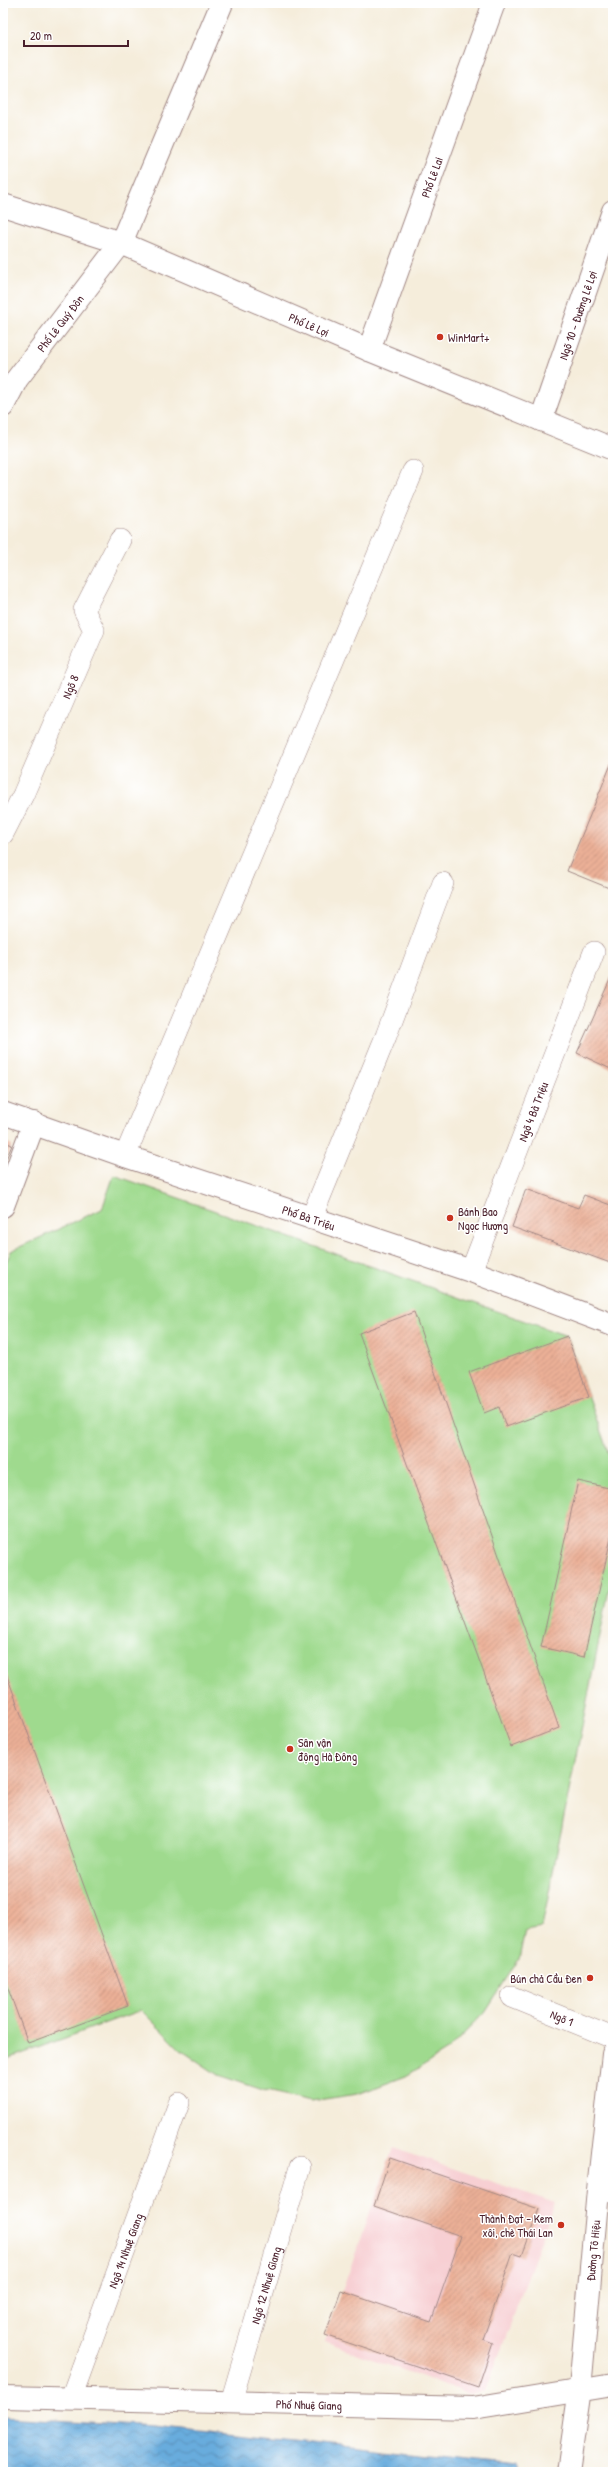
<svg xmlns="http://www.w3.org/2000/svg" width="616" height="2475" font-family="'Patrick Hand',sans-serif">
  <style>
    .built { fill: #f7cfd3 }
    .grass { fill: #9fda8e; stroke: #747c5c }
    .water { fill: url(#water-waves); stroke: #596684 }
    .building { fill: url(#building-hatch) }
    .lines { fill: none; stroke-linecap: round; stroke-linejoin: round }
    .service-casing { stroke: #a08683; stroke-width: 22 }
    .minor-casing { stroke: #a08683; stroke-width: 24 }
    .tertiary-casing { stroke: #a08683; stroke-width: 24 }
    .service { stroke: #fff; stroke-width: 21 }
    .minor { stroke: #fff; stroke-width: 22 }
    .tertiary { stroke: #fff; stroke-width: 22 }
    .poi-dot { fill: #c8321e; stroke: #fff; stroke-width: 1.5 }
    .labels { text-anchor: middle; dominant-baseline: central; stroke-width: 3; stroke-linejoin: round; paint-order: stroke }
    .street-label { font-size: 12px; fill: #4a1f2b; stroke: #fff }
    .poi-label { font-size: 12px; fill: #4a1f2b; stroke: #fff; text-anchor: start }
  </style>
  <defs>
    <pattern id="water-waves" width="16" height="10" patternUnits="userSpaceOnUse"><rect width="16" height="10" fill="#68acdd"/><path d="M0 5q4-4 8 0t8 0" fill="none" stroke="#588bb3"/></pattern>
    <pattern id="building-hatch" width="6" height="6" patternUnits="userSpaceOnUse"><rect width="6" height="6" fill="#ecb097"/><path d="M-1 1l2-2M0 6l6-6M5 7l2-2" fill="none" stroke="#c18f7b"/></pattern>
  </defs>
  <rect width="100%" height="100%" fill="#fff"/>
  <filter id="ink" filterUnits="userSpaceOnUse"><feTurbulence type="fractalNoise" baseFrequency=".025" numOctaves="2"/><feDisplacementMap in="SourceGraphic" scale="8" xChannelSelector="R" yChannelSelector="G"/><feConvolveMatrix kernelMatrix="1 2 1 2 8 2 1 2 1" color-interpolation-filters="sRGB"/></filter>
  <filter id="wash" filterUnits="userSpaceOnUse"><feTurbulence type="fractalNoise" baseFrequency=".012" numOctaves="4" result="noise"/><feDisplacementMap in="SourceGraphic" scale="16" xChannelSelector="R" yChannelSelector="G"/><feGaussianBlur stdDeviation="0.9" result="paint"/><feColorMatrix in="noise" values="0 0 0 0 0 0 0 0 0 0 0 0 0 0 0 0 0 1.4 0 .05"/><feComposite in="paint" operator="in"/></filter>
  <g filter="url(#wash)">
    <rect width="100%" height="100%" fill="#f5eddb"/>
    <!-- built -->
    <path class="built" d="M393 2148 555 2203 486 2391 470 2394 324 2342Z"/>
    <!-- grass -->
    <path class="grass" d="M114 1175 567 1336 613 1466V1570L542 1927 525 1930 519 1959 485 2012 448 2050 406 2076 358 2094 311 2101 266 2091 218 2075 181 2050 141 2010 5 2060 3 2054V1270L11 1251 102 1209Z"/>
    <!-- water -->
    <path class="water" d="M3 2417 154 2426 515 2465V2472H3Z"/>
    <g id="blocks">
      <!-- building -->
      <path class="building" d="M612 762 613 878 609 888 567 871Z
        M613 973V1070L577 1053Z
        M3 1141 12 1145 3 1166Z
        M526 1189 578 1208 584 1195 613 1206V1264L512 1227Z
        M414 1312 559 1728 511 1747 359 1333Z
        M567 1336 589 1397 506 1427 499 1407 484 1413 469 1372Z
        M578 1481 613 1489V1529L584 1657 541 1647Z
        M3 1665 128 2006 28 2043 3 1975Z
        M390 2158 539 2209 522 2256 513 2253 483 2339 493 2343 478 2387 325 2335 341 2291 431 2322 461 2236 374 2206Z"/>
    </g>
  </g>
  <g filter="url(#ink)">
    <use href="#blocks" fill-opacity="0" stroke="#a08683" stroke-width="1"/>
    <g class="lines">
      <defs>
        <g id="service">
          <path id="s1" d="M3 834 23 795 94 630 84 610 120 540"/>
          <path d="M125 1156 413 471"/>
          <path d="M311 1219 386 1036 443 883"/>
          <path id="s2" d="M471 1271 594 952"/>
          <path id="s3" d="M512 1997 613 2038"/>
          <path d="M598 2190 613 2191"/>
          <path id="s4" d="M71 2398 179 2103"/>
          <path id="s5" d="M231 2402 300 2167"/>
        </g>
        <g id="minor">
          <path id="s6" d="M3 406 17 379 121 243 222 3"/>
          <path id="s7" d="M541 420 613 211"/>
          <path d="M3 1206 34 1123"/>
          <path id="s8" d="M3 2397 473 2408 613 2385"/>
        </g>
        <g id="tertiary">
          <path id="s9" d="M3 205 121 243 369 350 613 449"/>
          <path id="s10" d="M369 350 494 3"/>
          <path id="s11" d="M3 1113 125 1156 471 1271 613 1325"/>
          <path id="s12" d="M568 2472 580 2389 598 2190 613 2054"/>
        </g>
      </defs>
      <!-- service casing -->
      <use href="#service" class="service-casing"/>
      <!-- minor casing -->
      <use href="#minor" class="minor-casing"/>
      <!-- tertiary casing -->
      <use href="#tertiary" class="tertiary-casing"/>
      <!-- service -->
      <use href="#service" class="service"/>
      <!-- minor -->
      <use href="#minor" class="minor"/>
      <!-- tertiary -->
      <use href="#tertiary" class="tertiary"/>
    </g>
  </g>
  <!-- markers -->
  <g class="poi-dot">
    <circle cx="440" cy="337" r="4"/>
    <circle cx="450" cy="1218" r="4"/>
    <circle cx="290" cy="1749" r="4"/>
    <circle cx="590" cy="1978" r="4"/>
    <circle cx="561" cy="2225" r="4"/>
  </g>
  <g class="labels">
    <!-- street labels -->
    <g class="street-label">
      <text stroke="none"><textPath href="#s10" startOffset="184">Phố Lê Lai</textPath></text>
      <text stroke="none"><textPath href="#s7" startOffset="111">Ngõ 10 - Đường Lê Lợi</textPath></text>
      <text stroke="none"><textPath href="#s6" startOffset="101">Phố Lê Quý Đôn</textPath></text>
      <text stroke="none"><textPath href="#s9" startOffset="329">Phố Lê Lợi</textPath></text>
      <text stroke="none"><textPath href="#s1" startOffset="162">Ngõ 8</textPath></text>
      <text stroke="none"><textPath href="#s2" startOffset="171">Ngõ 4 Bà Triệu</textPath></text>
      <text stroke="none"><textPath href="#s11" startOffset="323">Phố Bà Triệu</textPath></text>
      <text stroke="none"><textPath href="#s3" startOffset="54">Ngõ 1</textPath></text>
      <text stroke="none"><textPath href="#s12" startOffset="223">Đường Tô Hiệu</textPath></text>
      <text stroke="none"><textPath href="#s4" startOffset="157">Ngõ 14 Nhuệ Giang</textPath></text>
      <text stroke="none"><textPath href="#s5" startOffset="122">Ngõ 12 Nhuệ Giang</textPath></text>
      <text stroke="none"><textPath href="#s8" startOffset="306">Phố Nhuệ Giang</textPath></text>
    </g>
    <!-- poi labels -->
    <g class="poi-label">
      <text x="448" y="337">WinMart+</text>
      <text x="458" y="1211">Bánh Bao<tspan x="458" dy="14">Ngọc Hương</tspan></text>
      <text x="298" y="1742">Sân vận<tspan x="298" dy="14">động Hà Đông</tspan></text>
      <text x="582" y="1978" text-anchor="end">Bún chả Cầu Đen</text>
      <text x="553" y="2218" text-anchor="end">Thành Đạt - Kem<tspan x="553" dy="14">xôi, chè Thái Lan</tspan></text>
    </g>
  </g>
  <!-- margin -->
  <rect width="616" height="2475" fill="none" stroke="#fff" stroke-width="16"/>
  <!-- scale -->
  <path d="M24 40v6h104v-6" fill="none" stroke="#4a1f2b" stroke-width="2"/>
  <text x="30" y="40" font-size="12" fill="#4a1f2b" stroke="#ffffff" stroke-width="3" paint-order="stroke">20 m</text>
</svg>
